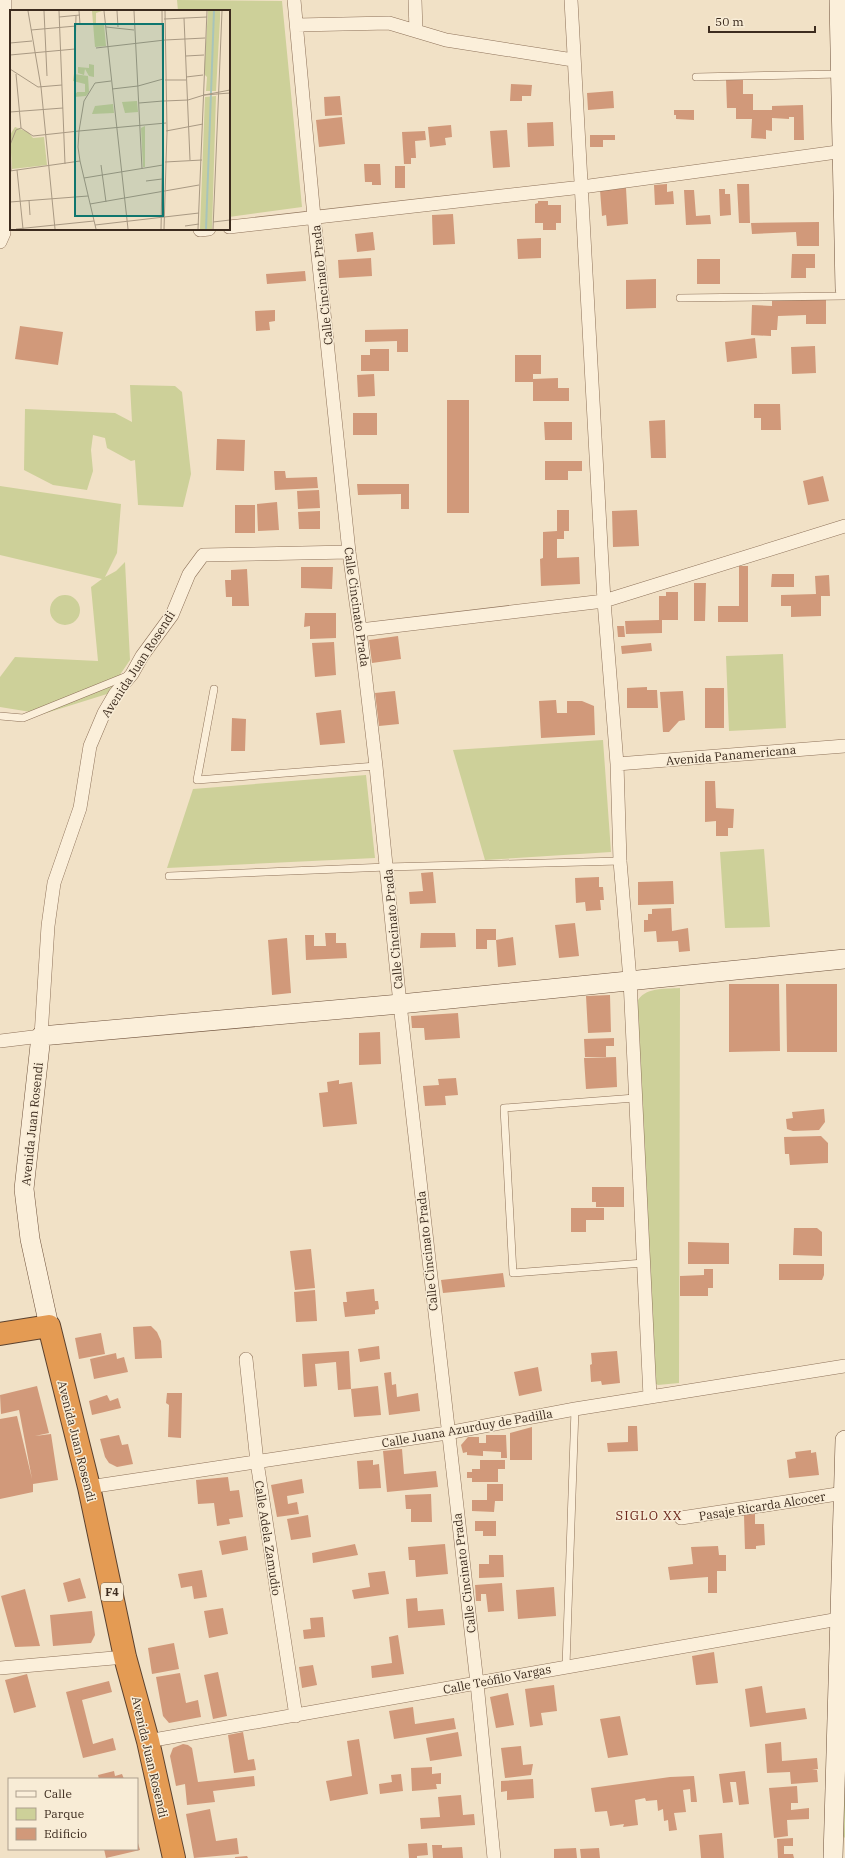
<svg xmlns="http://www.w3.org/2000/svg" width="845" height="1858" font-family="'IBM Plex Serif',serif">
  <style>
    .green { fill: #cdd099 }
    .building { fill: #d1997a }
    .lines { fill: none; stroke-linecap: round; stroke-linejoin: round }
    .lane-casing { stroke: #8e725a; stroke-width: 8 }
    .street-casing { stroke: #8e725a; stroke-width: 14 }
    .secondary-casing { stroke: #70533d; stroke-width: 20 }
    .highway-casing { stroke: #5b412e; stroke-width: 24 }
    .lane { stroke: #fbefda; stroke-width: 7 }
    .street { stroke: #fbefda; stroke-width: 13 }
    .secondary { stroke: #fbefda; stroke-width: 19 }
    .highway { stroke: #e49b53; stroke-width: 22 }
    .labels { text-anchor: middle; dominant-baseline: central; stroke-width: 3; stroke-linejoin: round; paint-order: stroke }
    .shield { fill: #f8ecd6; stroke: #756656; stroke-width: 1 }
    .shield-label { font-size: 11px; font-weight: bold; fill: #3d2c1f }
    .street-label { font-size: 12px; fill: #3d2c1f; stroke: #f8ecd6 }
    .neighbourhood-label { font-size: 13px; letter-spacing: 1px; fill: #6c281c; stroke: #f8ecd6 }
    .inset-river { fill: none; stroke: #a8c4ba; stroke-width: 2 }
    .inset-road { fill: none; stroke: #a99983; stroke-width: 1 }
    .view { fill: #0f766e; fill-opacity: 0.15; stroke: #0f766e; stroke-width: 2 }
    .inset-edge { fill: none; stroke: #3d2c1f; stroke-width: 2 }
  </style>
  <rect width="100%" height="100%" fill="#f1e1c6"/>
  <!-- green -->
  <path class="green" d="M177 0 282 1 302 207 229 217V11H178Z
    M130 385 175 386 182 392 191 474 183 507 138 505 135 460 131 461 107 448 105 438 93 435 91 450 93 471 87 490 53 485 24 470 25 409 115 413 132 422Z
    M0 486 121 504 117 553 105 577 116 571 125 562 130 660 107 694 43 714 0 707V677L15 657 98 661 91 587 102 579 0 555Z
    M50 610a15 15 0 1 1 30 0a15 15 0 1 1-30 0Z
    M783 654 786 728 729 731 726 656Z
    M603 740 611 852 485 860 453 750Z
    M366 775 375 858 167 868 193 789Z
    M764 849 770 927 725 928 720 852Z
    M680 988 679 1383 658 1385 653 1382 637 1002C644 987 665 989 680 988Z
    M845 1756V1838L842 1835Z"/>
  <!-- building -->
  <path class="building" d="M743 78V94H753V110H772V106L803 105 804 140H794V117H789V119L772 118V131L766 130V139L751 138 752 119H736V108H727L726 79Z
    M511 84 532 85 531 96H522V101H510Z
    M613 91 614 108 588 110 587 93Z
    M340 96 342 115 325 116 324 97Z
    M674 110H694V120L676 119V115H674Z
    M342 117 345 144 319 147 316 120Z
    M553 122 554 146 528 147 527 123Z
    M451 125 452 137 445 138 446 145 430 147 428 127Z
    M507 130 510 167 493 168 490 131Z
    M425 131 426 140 415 141 416 158H411V164H404L402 132Z
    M590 135H615V140H603V147H590Z
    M364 164H380L381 185H372V182H365Z
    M395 166H405V188H395Z
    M667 184V192L673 191 674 204 655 205 654 185Z
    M737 184H749L750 223H739Z
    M626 188 628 224 607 226 606 215 602 216 600 190Z
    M719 189H725V194H730L731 215 720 216Z
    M684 190H694L696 216 710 215 711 224 686 225Z
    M538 201H548V205H561V223H556V230H543V223H535V204L538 203Z
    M453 214 455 244 433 245 432 215Z
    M819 222V246H797L796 232 752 234 751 223Z
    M373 232 375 250 357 252 355 234Z
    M541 238V258L518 259 517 239Z
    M792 254H815V268H806V278H791Z
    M371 258 372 276 339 278 338 260Z
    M697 259H720V284H697Z
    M305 271 306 281 267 284 266 274Z
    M656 279V308L626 309V280Z
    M826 297V324H806V315L778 316 777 330H771V336L751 335 752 305 772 306V298Z
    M275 310V321L269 322 270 330 256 331 255 311Z
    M20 326 63 332 58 365 15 359Z
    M408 329V352H397V341L365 342V330Z
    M755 338 757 358 727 362 725 342Z
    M815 346 816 373 792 374 791 347Z
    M370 349H389V371H361V355H370Z
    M515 355H541V374H533V379L558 378V388H569V401H533V382H515Z
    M374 374 375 396 358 397 357 375Z
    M447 400H469V513H447Z
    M754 404H780L781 430H761V418H754Z
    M353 413H377V435H353Z
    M665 420 666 458H651L649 421Z
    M544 422H572V440H545Z
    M217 439 245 440 244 471 216 470Z
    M545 461H582V471H568V480H545Z
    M274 471H285L286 478 317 477 318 488 275 490Z
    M823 476 829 501 808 505 803 481Z
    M357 484H409V509H401V494L358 495Z
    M319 490 320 508 298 509 297 491Z
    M277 502 279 530 258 531 257 504Z
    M235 505H255V533H235Z
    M557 510H569V531H564V539H557V558L579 557 580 584 541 586 540 559 543 558V532L557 531Z
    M637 510 639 546 613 547 612 511Z
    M320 511V529H299L298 512Z
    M739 566H748V622H718V606H739Z
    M301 567H333L332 589 301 588Z
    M247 569 249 606H232V597H226L225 580H231V570Z
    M772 574H794V587H771Z
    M829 575 830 596H821V616L791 617V606H781V595L816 594 815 576Z
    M694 583H706L705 621H694Z
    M666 592H678V620H662V633L626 634 625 621 659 620V596H666Z
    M305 613H336V638L310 639V626L304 627Z
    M617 626H624L625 637H618Z
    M398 636 401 659 372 663 369 640Z
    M334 642 336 675 315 677 312 643Z
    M651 643 652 651 622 654 621 646Z
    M647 687V690H657L658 708H627V688Z
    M705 688H724V728H705Z
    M395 691 399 724 379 726 375 693Z
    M683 691 685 720 679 721 669 732H663L660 692Z
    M556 700 557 713H567V701H582L594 706 595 735 541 738 539 701Z
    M341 710 345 743 320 745 316 713Z
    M232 718 246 719 245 751H231Z
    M705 781H715L716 808 734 809 733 828H728V836H716V821L705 822Z
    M433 872 436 903 410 904 409 892 423 891 421 873Z
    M599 877V887H603L604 900H600L601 910 586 911 585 902 576 903 575 878Z
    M673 881 674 904 638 905V882Z
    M671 908 672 931 688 928 690 951 679 952 678 941 657 942 656 931 644 932V920H648V914H652V909Z
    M575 923 579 956 559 958 555 925Z
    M476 929H496V940H487V949H476Z
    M325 933H336V943H346L347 958 306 960 305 935H314V946H326Z
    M421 933H455L456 947 420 948Z
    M513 937 516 965 498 967 496 940Z
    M287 938 291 993 272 995 268 940Z
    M729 984H779L780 1051 729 1052Z
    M786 984H837V1052H787Z
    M610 995 611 1032 588 1033 586 996Z
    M458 1013 460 1038 425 1040 424 1028H412L411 1016Z
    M380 1032 381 1064 359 1065V1033Z
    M614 1038V1046H606V1057H585L584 1039Z
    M616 1057 617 1087 586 1089 584 1058Z
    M456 1078 458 1095 445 1096 446 1105 425 1106 423 1086 439 1085 438 1079Z
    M339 1080V1084L352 1082 357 1124 323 1127 319 1093 328 1092 327 1082Z
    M824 1109 825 1122 819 1130 793 1131 787 1129 786 1119 793 1118 792 1112Z
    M821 1136 828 1143V1163L790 1165 789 1154H785L784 1137Z
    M592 1187H624V1207H596V1202H592Z
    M571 1208H604V1220H586V1232H571Z
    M794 1228H817L822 1232V1256L793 1255Z
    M688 1242 729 1243V1264H688Z
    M311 1249 315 1288 295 1290 290 1251Z
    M779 1264H824V1275L822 1280H779Z
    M704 1269H713V1288H708V1296H680V1276L704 1275Z
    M503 1273 505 1287 443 1293 441 1280Z
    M374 1289 375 1301H378L379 1309 375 1310V1314L345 1317 343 1302H347L346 1292Z
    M315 1290 317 1321 296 1322 294 1292Z
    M151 1326 157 1332 161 1341 162 1358 135 1359 133 1327Z
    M101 1333 105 1354 79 1359 75 1338Z
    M379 1346 380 1359 360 1362 358 1349Z
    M349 1351 351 1389 378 1386 381 1415 354 1417 351 1389 338 1390 336 1362 315 1364 317 1386 304 1387 302 1354Z
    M617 1351 620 1383 602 1385 601 1381 591 1382 590 1365 592 1364 591 1353Z
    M116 1353 117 1359 124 1357 128 1372 94 1379 90 1359Z
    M538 1367 542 1391 519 1396 514 1372Z
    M391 1372 392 1385 396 1384 397 1397 418 1393 420 1411 389 1415 384 1373Z
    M37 1386 49 1433 35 1436 51 1434 58 1480 33 1484V1492L0 1499V1419L17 1416 32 1479 19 1410 1 1414 0 1395Z
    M167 1393H182L181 1438 168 1437 169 1405 166 1403Z
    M107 1395 110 1401 118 1398 121 1408 92 1415 89 1401Z
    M628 1426H637L638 1451 608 1452 607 1443 628 1442Z
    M532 1427V1460H510V1433Z
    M119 1435 122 1445 128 1444 133 1464 117 1467 109 1463 105 1457 100 1439Z
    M486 1435H506L507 1458H501V1452L483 1451V1456L467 1455V1452L463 1453 461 1445 468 1437H479V1443H486Z
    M402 1449 404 1474 436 1471 438 1487 387 1492 383 1451Z
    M811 1450V1453L816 1452 819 1475 789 1478 787 1460 796 1458 795 1452Z
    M373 1460V1465L379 1464 381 1488 359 1489 357 1461Z
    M480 1460H505V1469H498V1482H472V1478H467V1472H472V1469H480Z
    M228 1477 230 1491 239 1490 243 1517 229 1519 230 1524 217 1526 214 1503 198 1504 196 1480Z
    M302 1479 304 1493 287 1496 288 1504 297 1502 299 1514 277 1517 271 1485Z
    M487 1484H503V1501H495L494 1512 472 1511V1500H487Z
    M431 1494 432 1522H411V1509H406L405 1495Z
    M755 1514V1524H764L765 1545 756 1546V1549H745L744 1515Z
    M308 1515 311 1537 291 1540 287 1519Z
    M475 1521H496V1536H483V1531H475Z
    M246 1536 248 1550 222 1555 219 1541Z
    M355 1544 358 1555 313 1563 312 1553Z
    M445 1544 448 1574 416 1577 415 1560H409L408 1547Z
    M718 1546 719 1555H726V1571H717V1593H708V1577L670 1580 668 1567 693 1564 691 1547Z
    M489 1555H503L504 1577 479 1578V1564H489Z
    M202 1570 207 1597 194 1599 192 1586 181 1588 178 1574Z
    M385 1571 389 1594 354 1599 352 1590 370 1587 368 1573Z
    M80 1578 86 1598 68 1602 63 1583Z
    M502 1583 504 1611 488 1612 486 1594H481V1601H476L475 1585Z
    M554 1587 556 1616 518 1619 516 1590Z
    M25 1589 40 1646 15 1647 1 1596Z
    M417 1598 418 1611 443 1609 445 1625 408 1628 406 1599Z
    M223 1608 228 1634 209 1638 204 1611Z
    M92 1611 95 1635 91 1643 53 1646 50 1615Z
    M323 1617 325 1637 304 1639 303 1630 311 1629 310 1618Z
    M398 1635 404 1674 372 1678 371 1666 392 1663 389 1637Z
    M174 1643 179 1669 152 1674 148 1648Z
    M714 1652 718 1683 696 1685 692 1656Z
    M313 1665 317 1685 302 1688 299 1667Z
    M218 1672 227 1716 213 1719 204 1675Z
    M180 1673 186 1703 198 1700 201 1717 169 1723 163 1716 156 1677Z
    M27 1674 36 1707 14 1713 5 1680Z
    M109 1681 112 1692 82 1700 93 1744 113 1738 116 1750 83 1758 66 1692Z
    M554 1685 557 1711 541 1713 543 1725 530 1727 525 1689Z
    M762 1686 766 1713 805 1708 807 1719 750 1727 745 1689Z
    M508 1693 514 1725 496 1728 490 1697Z
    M413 1707 415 1724 454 1718 456 1729 394 1739 389 1711Z
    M620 1716 628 1755 608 1758 600 1719Z
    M243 1732 248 1760 254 1759 256 1770 234 1773 228 1735Z
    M458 1732 462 1756 430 1761 426 1738Z
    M359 1739 368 1794 330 1801 326 1781 352 1776 347 1741Z
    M781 1742 782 1761 817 1758 818 1769 812 1770H817L818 1782 791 1784 790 1772 767 1773 765 1744Z
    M183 1744 188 1745 192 1748 198 1782 254 1776 255 1786 213 1791 215 1802 187 1805 185 1784 176 1786 170 1756 173 1748Z
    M521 1746 523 1765 533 1764 531 1775 505 1778 501 1748Z
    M432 1767V1774L441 1773V1784H436L437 1789 412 1791 411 1768Z
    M114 1771 115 1776 122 1774 124 1779H99L98 1775Z
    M745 1771 749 1804 739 1805 736 1782H730L733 1802 723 1803 719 1774Z
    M401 1774 403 1791 380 1794 379 1784 392 1782 391 1775Z
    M694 1776 697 1802H691L690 1789 683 1790 686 1812 674 1813 677 1830 669 1831 668 1820 664 1821 663 1809 658 1811 657 1800 646 1801 645 1798 635 1800 638 1825 623 1827 624 1824 610 1826 607 1811 595 1812 591 1788 670 1777Z
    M533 1779 534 1798 507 1800V1791L501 1792V1781Z
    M797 1786 798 1803H791V1810L809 1808V1819L787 1820 788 1836 774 1838 769 1788Z
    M461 1795 463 1815 474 1814 475 1825 421 1829 420 1818 440 1817 438 1797Z
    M210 1809 216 1841 237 1838 239 1854 194 1858 186 1814Z
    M722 1833 724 1858H701L699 1835Z
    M793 1838V1846H784V1854H793L794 1858H778L777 1839Z
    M138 1843 140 1850 106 1858 104 1849H137Z
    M427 1843 428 1855 417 1856V1858H409L408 1844Z
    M432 1845H442V1848L462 1847 463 1858H433Z
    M576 1848 577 1858H554V1849Z
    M599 1848 600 1858H581L580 1849Z
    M247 1856 248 1858H235V1857Z"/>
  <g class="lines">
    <defs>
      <path id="lane" d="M696 77 840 74
        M680 298 845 296
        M214 689 197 780 376 766
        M0 716 23 718 127 676
        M169 876 387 867 620 861
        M635 1098 504 1108 513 1273 644 1263
        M566 1666 575 1409"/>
      <path id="street" d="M294 0 314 217 349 552 360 630 376 766 400 1004 477 1683 494 1858
        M415 0 416 31
        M571 0 604 601 617 764 620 861 630 980 650 1397
        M297 25 389 23 446 40 573 60
        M229 227 582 187 845 151
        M200 230 209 229
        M0 242 4 233 5 0
        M360 630 604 601 845 526
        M617 764 845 746
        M0 1041 41 1036 48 926 54 883 80 808 90 746 104 713 115 694 132 674 142 656 172 615 189 574 203 555 349 552
        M246 1359 257 1462 296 1716
        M89 1487 447 1433 575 1409 845 1366
        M681 1518 844 1493
        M0 1668 125 1657
        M148 1741 845 1618"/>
      <path id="secondary" d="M839 0 845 289
        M49 1326 30 1239 24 1189 41 1036 400 1004 845 959
        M833 1858 845 1440"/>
      <path id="highway" d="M0 1334 49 1326 89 1487 125 1657 148 1741 174 1858"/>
    </defs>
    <!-- lane casing -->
    <use href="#lane" class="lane-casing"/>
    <!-- street casing -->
    <use href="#street" class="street-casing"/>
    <!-- secondary casing -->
    <use href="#secondary" class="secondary-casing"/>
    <!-- highway casing -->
    <use href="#highway" class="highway-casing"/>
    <!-- lane -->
    <use href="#lane" class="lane"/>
    <!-- street -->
    <use href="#street" class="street"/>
    <!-- secondary -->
    <use href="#secondary" class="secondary"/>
    <!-- highway -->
    <use href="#highway" class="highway"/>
  </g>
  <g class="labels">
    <!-- shield labels -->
    <rect class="shield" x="101" y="1583" width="22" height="18" rx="3"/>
    <g class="shield-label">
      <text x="112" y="1592">F4</text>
    </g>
    <!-- street labels -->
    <g class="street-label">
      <text transform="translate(322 285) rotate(-96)">Calle Cincinato Prada</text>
      <text transform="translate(357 607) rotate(82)">Calle Cincinato Prada</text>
      <text transform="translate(138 664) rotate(-57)">Avenida Juan Rosendi</text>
      <text transform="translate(731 755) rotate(-5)">Avenida Panamericana</text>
      <text transform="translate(393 929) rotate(-95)">Calle Cincinato Prada</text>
      <text transform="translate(32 1124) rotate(-84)">Avenida Juan Rosendi</text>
      <text transform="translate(427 1251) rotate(-96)">Calle Cincinato Prada</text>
      <text transform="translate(467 1428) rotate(-10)">Calle Juana Azurduy de Padilla</text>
      <text transform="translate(77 1441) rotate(76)">Avenida Juan Rosendi</text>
      <text transform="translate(762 1506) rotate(-9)">Pasaje Ricarda Alcocer</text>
      <text transform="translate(268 1538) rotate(81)">Calle Adela Zamudio</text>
      <text transform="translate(464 1573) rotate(-97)">Calle Cincinato Prada</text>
      <text transform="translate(497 1679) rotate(-11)">Calle Teófilo Vargas</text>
      <text transform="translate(150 1757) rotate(77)">Avenida Juan Rosendi</text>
    </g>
    <!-- neighbourhood labels -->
    <g class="neighbourhood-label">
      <text x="649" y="1515">SIGLO XX</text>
    </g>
  </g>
  <!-- overview -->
  <g transform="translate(10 10)">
    <rect width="220" height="220" fill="#f1e1c6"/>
    <path d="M82 1H92L86 3V13L94 14 96 36 85 37ZM198 1H210V9L206 81H196L197 67 194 64ZM79 54 84 55V67L79 66 75 59 74 65 68 63V57L79 58ZM64 64 78 66 79 82 76 86 64 87 67 82H75V74L63 71ZM206 86 202 219H190L195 87ZM127 91 128 102 115 103 112 92ZM103 94 104 103 82 104 85 96ZM135 116V157H133L131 118ZM5 117 18 122 23 128 34 127 37 155 2 159 0 125Z" fill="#cdd099"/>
    <path class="inset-river" d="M196 219 204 1"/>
    <path class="inset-road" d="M18 1 31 77 45 219M34 1 37 66M49 1 55 154M94 1 118 219M107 1 108 17M124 1 132 159M49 7 70 5M174 8 180 150M154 9 197 7M66 14H70L69 1M96 17 124 20M21 20 66 16M0 33 22 31M86 38 155 30 195 28M0 45 65 39 66 6M176 46 194 45M0 59 28 77 52 75M6 64 11 118M176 67 193 65M155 70H176M102 79 128 76 153 69M220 80 194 85 220 83M154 91 178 90 194 85M129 93 153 91M0 102 53 98M11 118 23 126 69 121 74 91 85 73 101 71M156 121 193 114M70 151 68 137 69 121 156 113M155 152 192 150M91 155 96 192M7 160 13 219M0 161 70 151 86 219M1 161 0 135 6 120 11 118M74 168 153 155M136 171 152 169M19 190 20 205M0 192 78 186M80 194 189 175M203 212 220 210M85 215 189 203M175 216 189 214M6 219 84 211M151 219 153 121 152 1M154 219 157 121 155 1M188 219 197 1M203 219 212 1"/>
    <path class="view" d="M65 14H153V206H65Z"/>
    <rect width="220" height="220" class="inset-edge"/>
  </g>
  <!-- legend -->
  <rect x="8" y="1778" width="130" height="72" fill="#f8ecd6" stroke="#ad9f8d"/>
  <rect x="16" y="1791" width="20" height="6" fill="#fbefda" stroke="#ad9f8d"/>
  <text x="44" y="1798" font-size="12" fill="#3d2c1f">Calle</text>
  <rect x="16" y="1808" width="20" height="12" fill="#cdd099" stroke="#ad9f8d"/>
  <text x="44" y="1818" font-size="12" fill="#3d2c1f">Parque</text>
  <rect x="16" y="1828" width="20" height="12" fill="#d1997a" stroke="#ad9f8d"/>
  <text x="44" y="1838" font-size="12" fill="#3d2c1f">Edificio</text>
  <!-- scale -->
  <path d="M709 26v6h106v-6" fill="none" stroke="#3d2c1f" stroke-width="2"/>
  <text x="715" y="26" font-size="12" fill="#3d2c1f" stroke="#f8ecd6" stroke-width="3" paint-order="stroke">50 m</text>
</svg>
